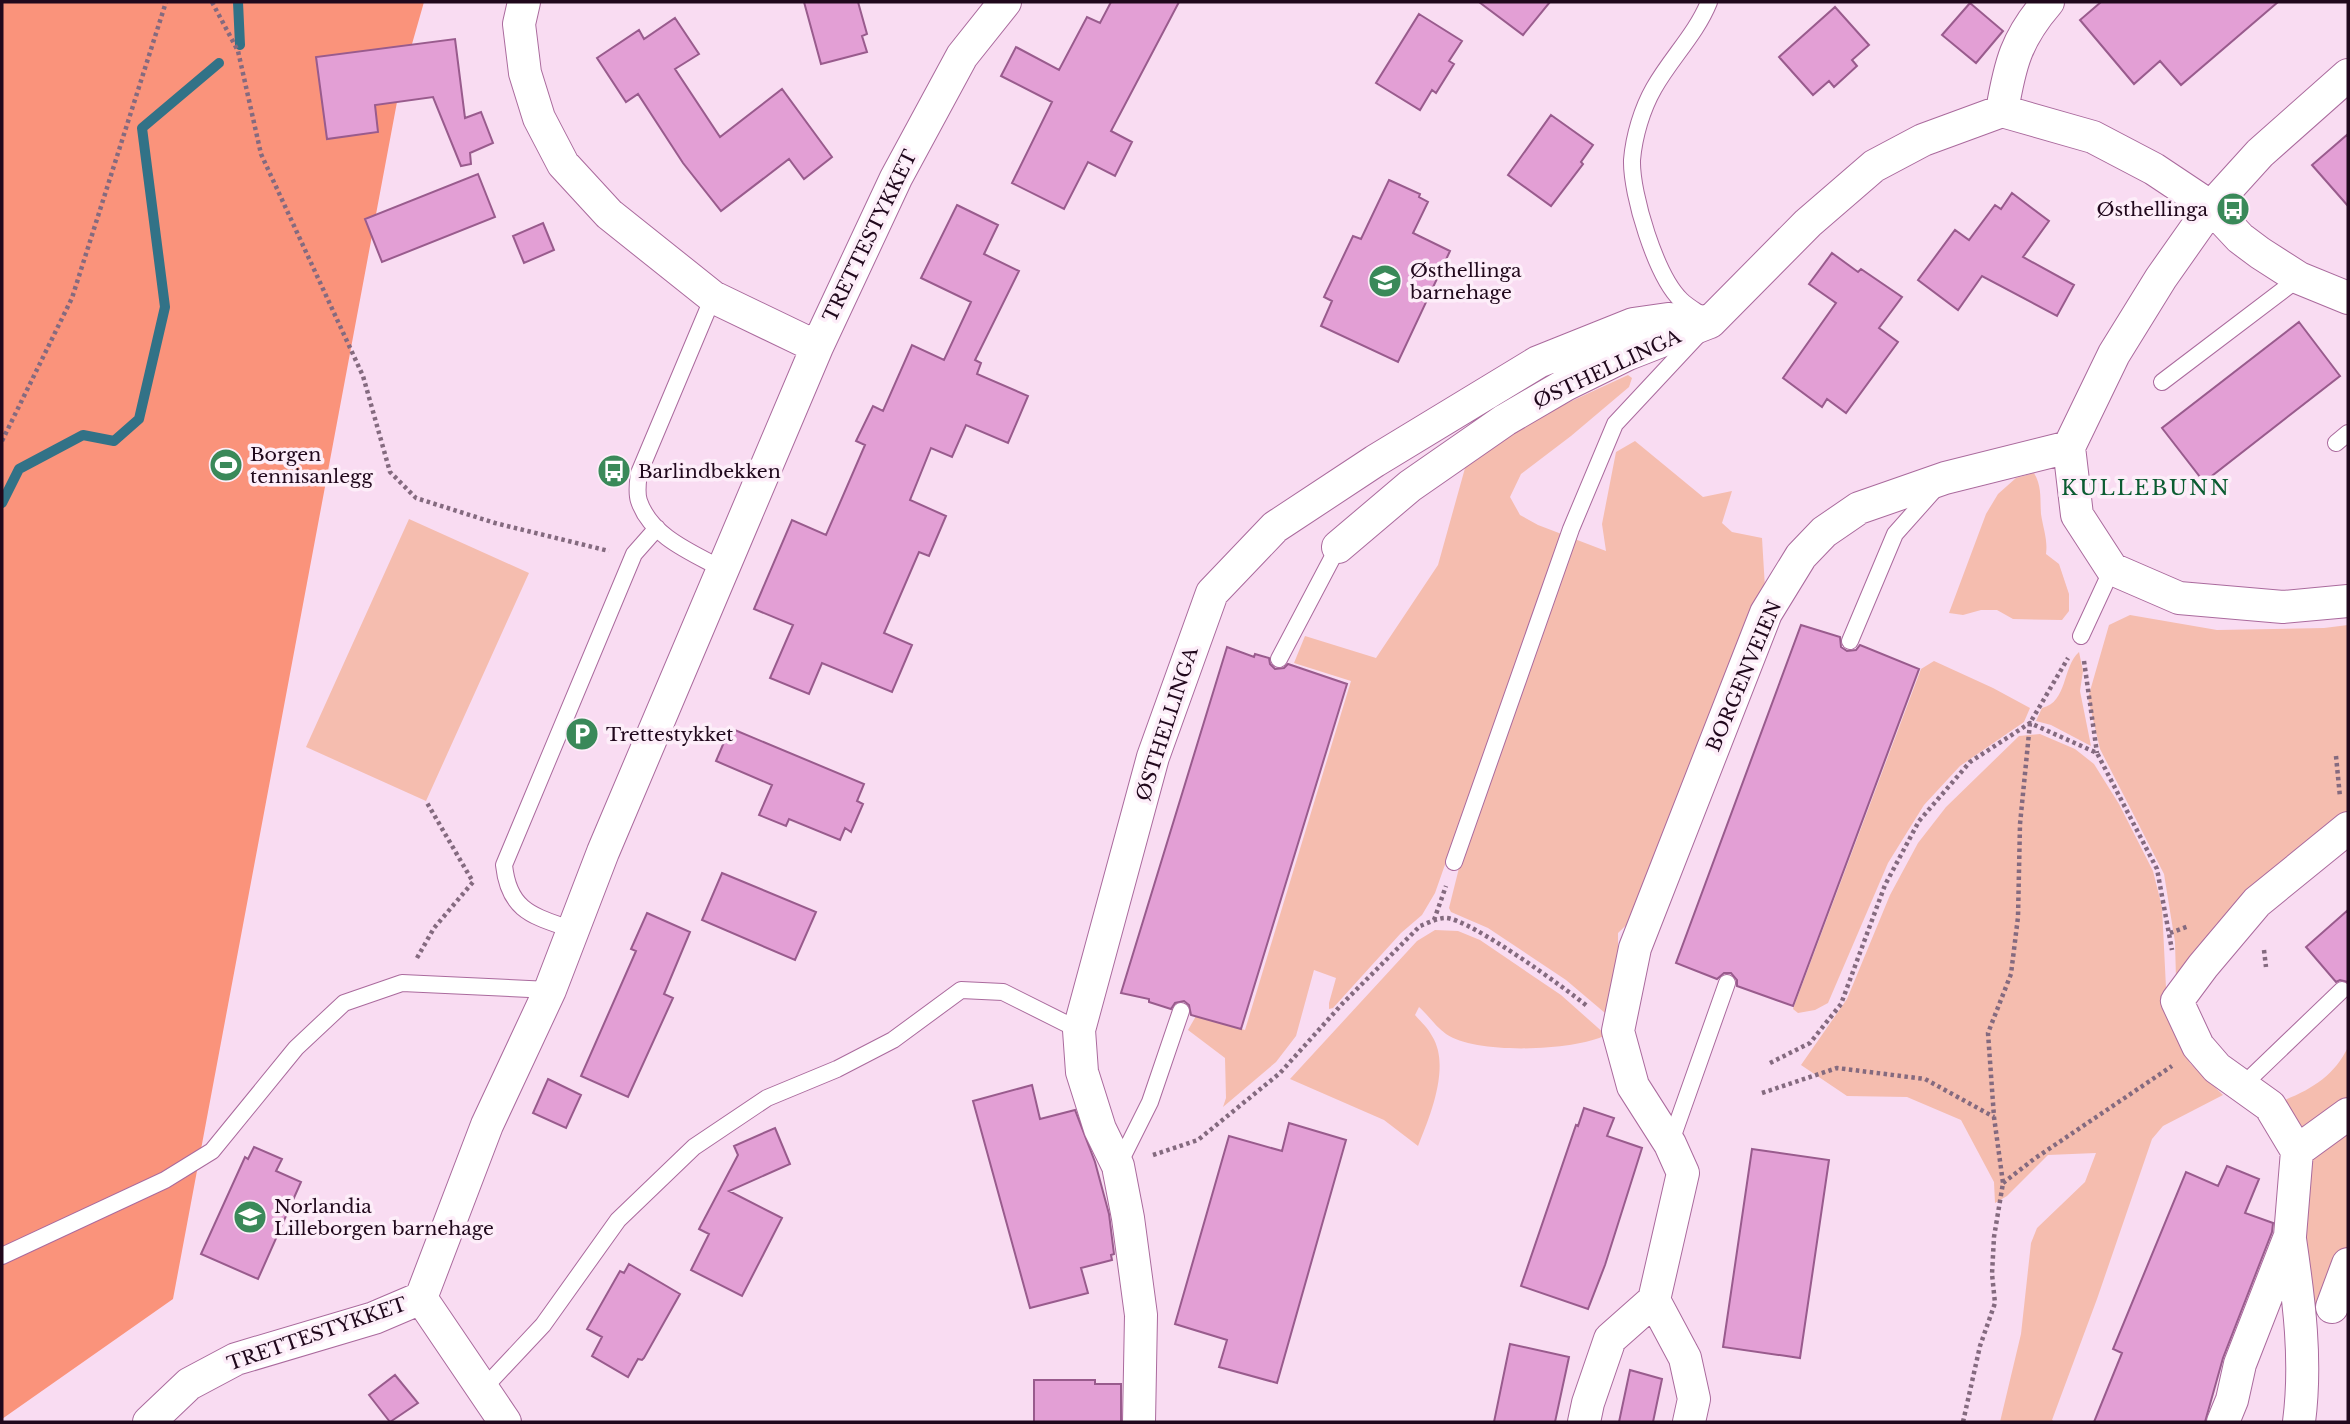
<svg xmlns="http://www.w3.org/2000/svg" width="2350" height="1424" font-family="'Libre Baskerville',serif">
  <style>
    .green { fill: #f5bdaf }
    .forest { fill: #fa937b }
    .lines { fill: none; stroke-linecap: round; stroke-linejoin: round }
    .stream { stroke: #327287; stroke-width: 10 }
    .building { fill: #e39fd5; stroke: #995b8d; stroke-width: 2 }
    .lane-casing { stroke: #aa6a9d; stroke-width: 18 }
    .street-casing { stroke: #aa6a9d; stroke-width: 34 }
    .path { stroke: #846a7f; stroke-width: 4.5; stroke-dasharray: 3.5 3.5; stroke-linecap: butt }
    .lane { stroke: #fff; stroke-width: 16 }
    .street { stroke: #fff; stroke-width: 32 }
    .labels { text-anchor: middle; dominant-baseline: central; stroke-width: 7; stroke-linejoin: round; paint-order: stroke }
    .poi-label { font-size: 19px; fill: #20081c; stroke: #fdeef9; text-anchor: start }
    .street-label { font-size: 19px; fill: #20081c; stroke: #fdeef9 }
    .neighbourhood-label { font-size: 21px; letter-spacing: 2px; fill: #0b5c32; stroke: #fdeef9 }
  </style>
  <rect width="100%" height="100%" fill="#f9dcf2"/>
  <!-- green -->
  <path class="green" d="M1628 375 1632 378 1629 387 1571 436 1521 474 1510 497 1520 515 1538 525 1606 551 1602 524 1616 452 1635 441 1703 497 1732 491 1722 523 1732 532 1762 538 1765 588 1643 909 1618 933V961L1610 1009 1605 1013 1566 980 1488 928 1451 912 1449 908 1460 864 1447 859 1435 893 1422 915 1401 933 1333 1008 1329 1009V1003L1336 978 1314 970 1296 1036 1276 1062 1223 1107 1226 1098 1225 1058 1188 1030 1196 1016 1245 1030 1351 681 1294 663 1305 636 1376 658 1438 565 1467 461 1537 417Z
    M2034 473C2042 486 2040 499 2041 514 2043 528 2048 540 2046 554L2059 564 2069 594V611L2062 620 2013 619 1997 610H1981L1963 615 1949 613 1986 514 1998 494 2016 478Z
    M409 519 529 573 426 801 306 747Z
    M2130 615 2217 630 2324 628 2348 625V821L2176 979 2175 942 2164 874 2100 749 2088 698 2109 625Z
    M2079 652 2083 671 2080 691 2091 746 2051 725 2036 721 2042 708C2068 702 2062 667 2079 652Z
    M1934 661 1993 688 2030 708 2024 722 1960 766 1924 805 1888 863 1828 1003 1815 1010 1798 1013 1793 1009 1921 669Z
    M2040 734 2075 749 2094 764 2119 804 2153 871 2162 907 2167 1008 2190 1063 2223 1095 2163 1126 2152 1139 2097 1299 2052 1420 2055 1422H2000L2021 1334 2031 1243 2037 1228 2085 1182 2096 1153 2048 1155 2007 1196 1995 1203 1994 1182 1961 1120 1907 1097 1847 1096 1801 1065 1847 999 1890 895 1918 843 1946 807 2019 736Z
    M1435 930 1458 931 1480 940 1561 995 1606 1035C1574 1051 1476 1055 1446 1034 1436 1027 1428 1015 1419 1007L1415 1015C1421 1022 1428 1028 1432 1036 1451 1066 1430 1116 1418 1146L1384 1120 1290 1079 1417 941Z
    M2348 1047V1103L2312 1128H2299L2282 1101C2311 1090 2335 1075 2348 1047Z
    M2348 1126V1244L2324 1302 2310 1306 2301 1255 2304 1165Z"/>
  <!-- forest -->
  <path class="forest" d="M2 2H424L400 86 173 1299 2 1419Z"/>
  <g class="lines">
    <!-- stream -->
    <path class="stream" d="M238 2 240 45
      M2 503 19 469 83 435 114 441 139 419 165 307 142 128 219 63"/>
  </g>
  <!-- building -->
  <path class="building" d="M804 2H858L867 34 862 36 867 52 821 64Z
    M1111 2H1179L1111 131 1132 142 1115 176 1088 162 1064 209 1012 183 1052 102 1001 76 1016 47 1059 70 1087 17 1100 23Z
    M1479 2H1550L1523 35Z
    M2101 2H2278L2181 85 2160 61 2134 84 2080 20Z
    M1970 3 2003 31 1976 63 1942 35Z
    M1835 7 1869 45 1852 60 1857 66 1834 87 1829 81 1813 95 1779 57Z
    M1419 14 1462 41 1449 61 1454 64 1436 93 1432 90 1420 110 1376 83Z
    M675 18 699 54 675 69 720 137 782 89 832 157 804 179 789 159 721 211 683 163 638 94 626 102 597 58 639 30 644 39Z
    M455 39 465 118 481 112 493 143 470 153 471 164 461 166 433 97 375 105 378 132 327 139 316 57Z
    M1551 115 1593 145 1581 162 1583 164 1551 206 1508 175Z
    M2348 134V206L2312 165Z
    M478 174 495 217 382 262 365 219Z
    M1389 180 1420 194 1419 197 1428 202 1413 233 1450 251 1398 362 1321 326 1332 301 1324 297 1353 236 1361 239Z
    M2012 193 2049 221 2023 257 2074 285 2057 316 1982 276 1958 310 1918 280 1955 230 1969 240 1995 205 2001 209Z
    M957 205 998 225 984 254 1019 271 975 360 981 363 977 374 1028 396 1008 443 966 425 952 457 931 448 910 500 946 516 929 556 919 552 884 633 912 645 892 692 822 663 809 694 770 678 793 625 754 609 792 520 826 535 865 445 856 441 873 406 883 411 912 345 944 360 971 302 921 278Z
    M543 223 554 250 524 263 513 236Z
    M1832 253 1858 272 1861 269 1902 297 1879 328 1898 342 1846 413 1827 399 1822 407 1783 378 1836 303 1809 284Z
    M2299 322 2340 376 2204 482 2162 428Z
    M1801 625 1840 637 1841 647 1847 651 1856 650 1860 645 1919 669 1793 1006 1737 986V980L1731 973H1724L1717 979 1676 963Z
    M1227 647 1254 657 1255 654 1269 658 1270 664 1275 669 1284 668 1288 664 1347 684 1241 1029 1191 1015 1189 1005 1184 1001 1175 1003 1171 1009 1149 1002V999L1121 993Z
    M730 728 864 784 857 801 863 804 851 832 845 828 840 840 789 819 786 826 759 815 772 785 716 761Z
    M722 873 816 912 795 960 702 920Z
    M2348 910V982L2340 980 2336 982 2306 947Z
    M647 913 690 932 664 994 673 998 628 1097 581 1076 636 951 631 949Z
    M548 1079 581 1095 566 1128 533 1113Z
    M1032 1085 1040 1119 1075 1110 1095 1162 1109 1214 1114 1254 1111 1255 1112 1260 1081 1268 1088 1293 1030 1308 973 1101Z
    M1584 1108 1614 1118 1607 1136 1642 1148 1605 1265 1588 1309 1521 1286 1576 1125 1578 1126Z
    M1289 1123 1346 1140 1277 1383 1219 1367 1227 1340 1175 1324 1229 1136 1282 1151Z
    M775 1128 790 1164 729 1191 782 1218 742 1296 691 1270 709 1234 699 1229 738 1155 734 1146Z
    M254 1147 282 1159 276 1171 301 1182 258 1279 201 1254 245 1157 248 1159Z
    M1752 1149 1829 1160 1800 1358 1723 1347Z
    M2227 1166 2259 1179 2245 1213 2273 1223 2272 1232 2223 1358 2205 1422H2094L2122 1353 2113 1349 2186 1172 2218 1186Z
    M629 1264 680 1294 644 1358 642 1360 638 1359 628 1377 592 1356 602 1337 587 1329 620 1271 624 1273Z
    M1510 1344 1569 1357 1555 1422H1494Z
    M1630 1370 1662 1379 1653 1422H1619Z
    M395 1375 418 1403 390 1422 369 1395Z
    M1034 1380H1095V1384H1121V1422H1034Z"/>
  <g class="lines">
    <defs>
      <path id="lane" d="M713 297 639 473C638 481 636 492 639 501 651 537 693 553 724 570
        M1703 316C1696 311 1687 306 1681 300 1656 276 1631 194 1632 160 1634 136 1642 109 1654 88 1671 58 1696 34 1709 2
        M2162 382 2299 278
        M2336 443 2348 433
        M2081 636 2112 569
        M1850 641 1895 534 1936 488
        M1279 659 1338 547
        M1454 862 1571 529 1615 424 1699 334
        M573 930C534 916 509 912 504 865L634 554 657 528
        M2242 1086 2342 990
        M1670 1144 1727 983
        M1118 1166 1150 1102 1181 1011
        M2 1256 165 1180 212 1151 296 1048 344 1003 402 983 550 990
        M482 1390 543 1325 618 1220 694 1147 767 1098 837 1069 893 1040 961 990 1003 992 1079 1030"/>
      <path id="street" d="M524 2 519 24 525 73 539 118 563 164 609 214 713 297 817 347
        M2002 111C2010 64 2016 39 2048 2
        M2069 447 2077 515 2112 569 2179 598 2283 607 2348 601
        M1338 547 1410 486 1505 420 1565 385 1628 354 1710 322 1808 223 1874 166 1923 140 2002 111 2093 137 2154 169 2211 207 2240 238 2260 253 2299 278 2348 298
        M2297 1151 2348 1114
        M2290 1239C2299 1300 2307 1361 2299 1422
        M421 1298 505 1422
        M1654 1300 1685 1358 1694 1399 1689 1422
        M2332 1307 2348 1264
        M149 1422 189 1384 236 1359 374 1318 421 1298 487 1125 550 990 603 852 817 347 896 178 962 56 1005 2
        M1139 1422 1141 1315 1128 1218 1118 1166 1100 1129 1082 1072 1079 1030 1153 757 1212 593 1275 527 1375 461 1538 362 1633 324 1668 319 1710 322
        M1584 1422 1588 1403 1610 1339 1654 1300 1683 1173 1670 1144 1633 1086 1618 1031 1635 948 1766 613 1801 556 1824 532 1859 508 1945 478 2069 447 2114 354 2161 278 2211 207 2260 153 2348 75
        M2223 1422 2232 1400 2240 1364 2290 1236 2297 1151 2270 1106 2217 1068 2198 1046 2177 1001 2203 966 2257 902 2348 828"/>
    </defs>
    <!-- lane casing -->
    <use href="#lane" class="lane-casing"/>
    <!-- street casing -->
    <use href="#street" class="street-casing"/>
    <!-- path -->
    <path class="path" d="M212 2 238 51 261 154 363 376 390 472 416 498 495 523 609 551
      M2 441 72 298 166 2
      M2084 661 2097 753
      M2336 756 2340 797
      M1434 920 1446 886
      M2170 933 2189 926
      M2264 950 2266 967
      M417 958 434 928 473 882 426 801
      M1770 1063 1810 1043 1841 1004 1885 885 1919 821 1970 762 2030 723 2097 753 2157 869 2172 950
      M1762 1093 1837 1068 1925 1079 1994 1117
      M1153 1155 1198 1140 1280 1073 1343 1003 1420 926C1428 923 1437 918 1446 918 1470 919 1565 988 1587 1006
      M2003 1183 2034 1159 2172 1066
      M1963 1422 1980 1346 1995 1303 1992 1274 1994 1237 2003 1183 1994 1117 1988 1033 2011 974 2018 917 2020 824 2030 723 2068 658"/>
    <!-- lane -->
    <use href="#lane" class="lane"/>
    <!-- street -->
    <use href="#street" class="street"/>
  </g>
  <!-- icons -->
  <defs>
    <symbol id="bus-disc" viewBox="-11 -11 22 22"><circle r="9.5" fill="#3a8959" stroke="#fdeef9"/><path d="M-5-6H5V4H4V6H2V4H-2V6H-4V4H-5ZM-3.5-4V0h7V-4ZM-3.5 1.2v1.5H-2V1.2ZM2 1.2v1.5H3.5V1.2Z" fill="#fff"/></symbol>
    <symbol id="school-disc" viewBox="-11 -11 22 22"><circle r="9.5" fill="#3a8959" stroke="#fdeef9"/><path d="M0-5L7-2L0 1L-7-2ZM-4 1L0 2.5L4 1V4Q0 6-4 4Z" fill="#fff"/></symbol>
    <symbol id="stadium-disc" viewBox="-11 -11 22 22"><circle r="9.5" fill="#3a8959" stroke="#fdeef9"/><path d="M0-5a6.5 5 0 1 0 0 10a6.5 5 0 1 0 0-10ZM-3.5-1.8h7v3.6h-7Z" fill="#fff"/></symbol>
    <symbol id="parking-disc" viewBox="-11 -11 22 22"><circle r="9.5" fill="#3a8959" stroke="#fdeef9"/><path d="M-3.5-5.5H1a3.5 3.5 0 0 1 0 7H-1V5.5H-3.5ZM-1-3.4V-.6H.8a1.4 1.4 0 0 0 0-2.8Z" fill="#fff"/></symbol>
  </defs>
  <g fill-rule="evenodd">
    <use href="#bus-disc" x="2214" y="190" width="38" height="38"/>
    <use href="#school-disc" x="1366" y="262" width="38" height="38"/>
    <use href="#stadium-disc" x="207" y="446" width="38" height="38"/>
    <use href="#bus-disc" x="595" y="452" width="38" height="38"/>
    <use href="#parking-disc" x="563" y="715" width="38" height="38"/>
    <use href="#school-disc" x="231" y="1198" width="38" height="38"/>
  </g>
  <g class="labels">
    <!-- poi labels -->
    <g class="poi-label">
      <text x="2208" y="209" text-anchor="end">Østhellinga</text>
      <text x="1410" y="270">Østhellinga<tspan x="1410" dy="22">barnehage</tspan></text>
      <text x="250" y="454">Borgen<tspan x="250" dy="22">tennisanlegg</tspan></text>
      <text x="638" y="471">Barlindbekken</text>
      <text x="606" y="734">Trettestykket</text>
      <text x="274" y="1206">Norlandia<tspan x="274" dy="22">Lilleborgen barnehage</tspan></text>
    </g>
    <!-- street labels -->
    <g class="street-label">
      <text transform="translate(870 236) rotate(-64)">TRETTESTYKKET</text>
      <text transform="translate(1607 369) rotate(-25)">ØSTHELLINGA</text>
      <text transform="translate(1744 676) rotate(-67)">BORGENVEIEN</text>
      <text transform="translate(1167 724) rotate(-72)">ØSTHELLINGA</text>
      <text transform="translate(317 1334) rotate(-19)">TRETTESTYKKET</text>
    </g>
    <!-- neighbourhood labels -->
    <g class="neighbourhood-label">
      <text x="2146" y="488">KULLEBUNN</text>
    </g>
  </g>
  <!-- border -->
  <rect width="2350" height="1424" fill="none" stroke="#20081c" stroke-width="7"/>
</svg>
